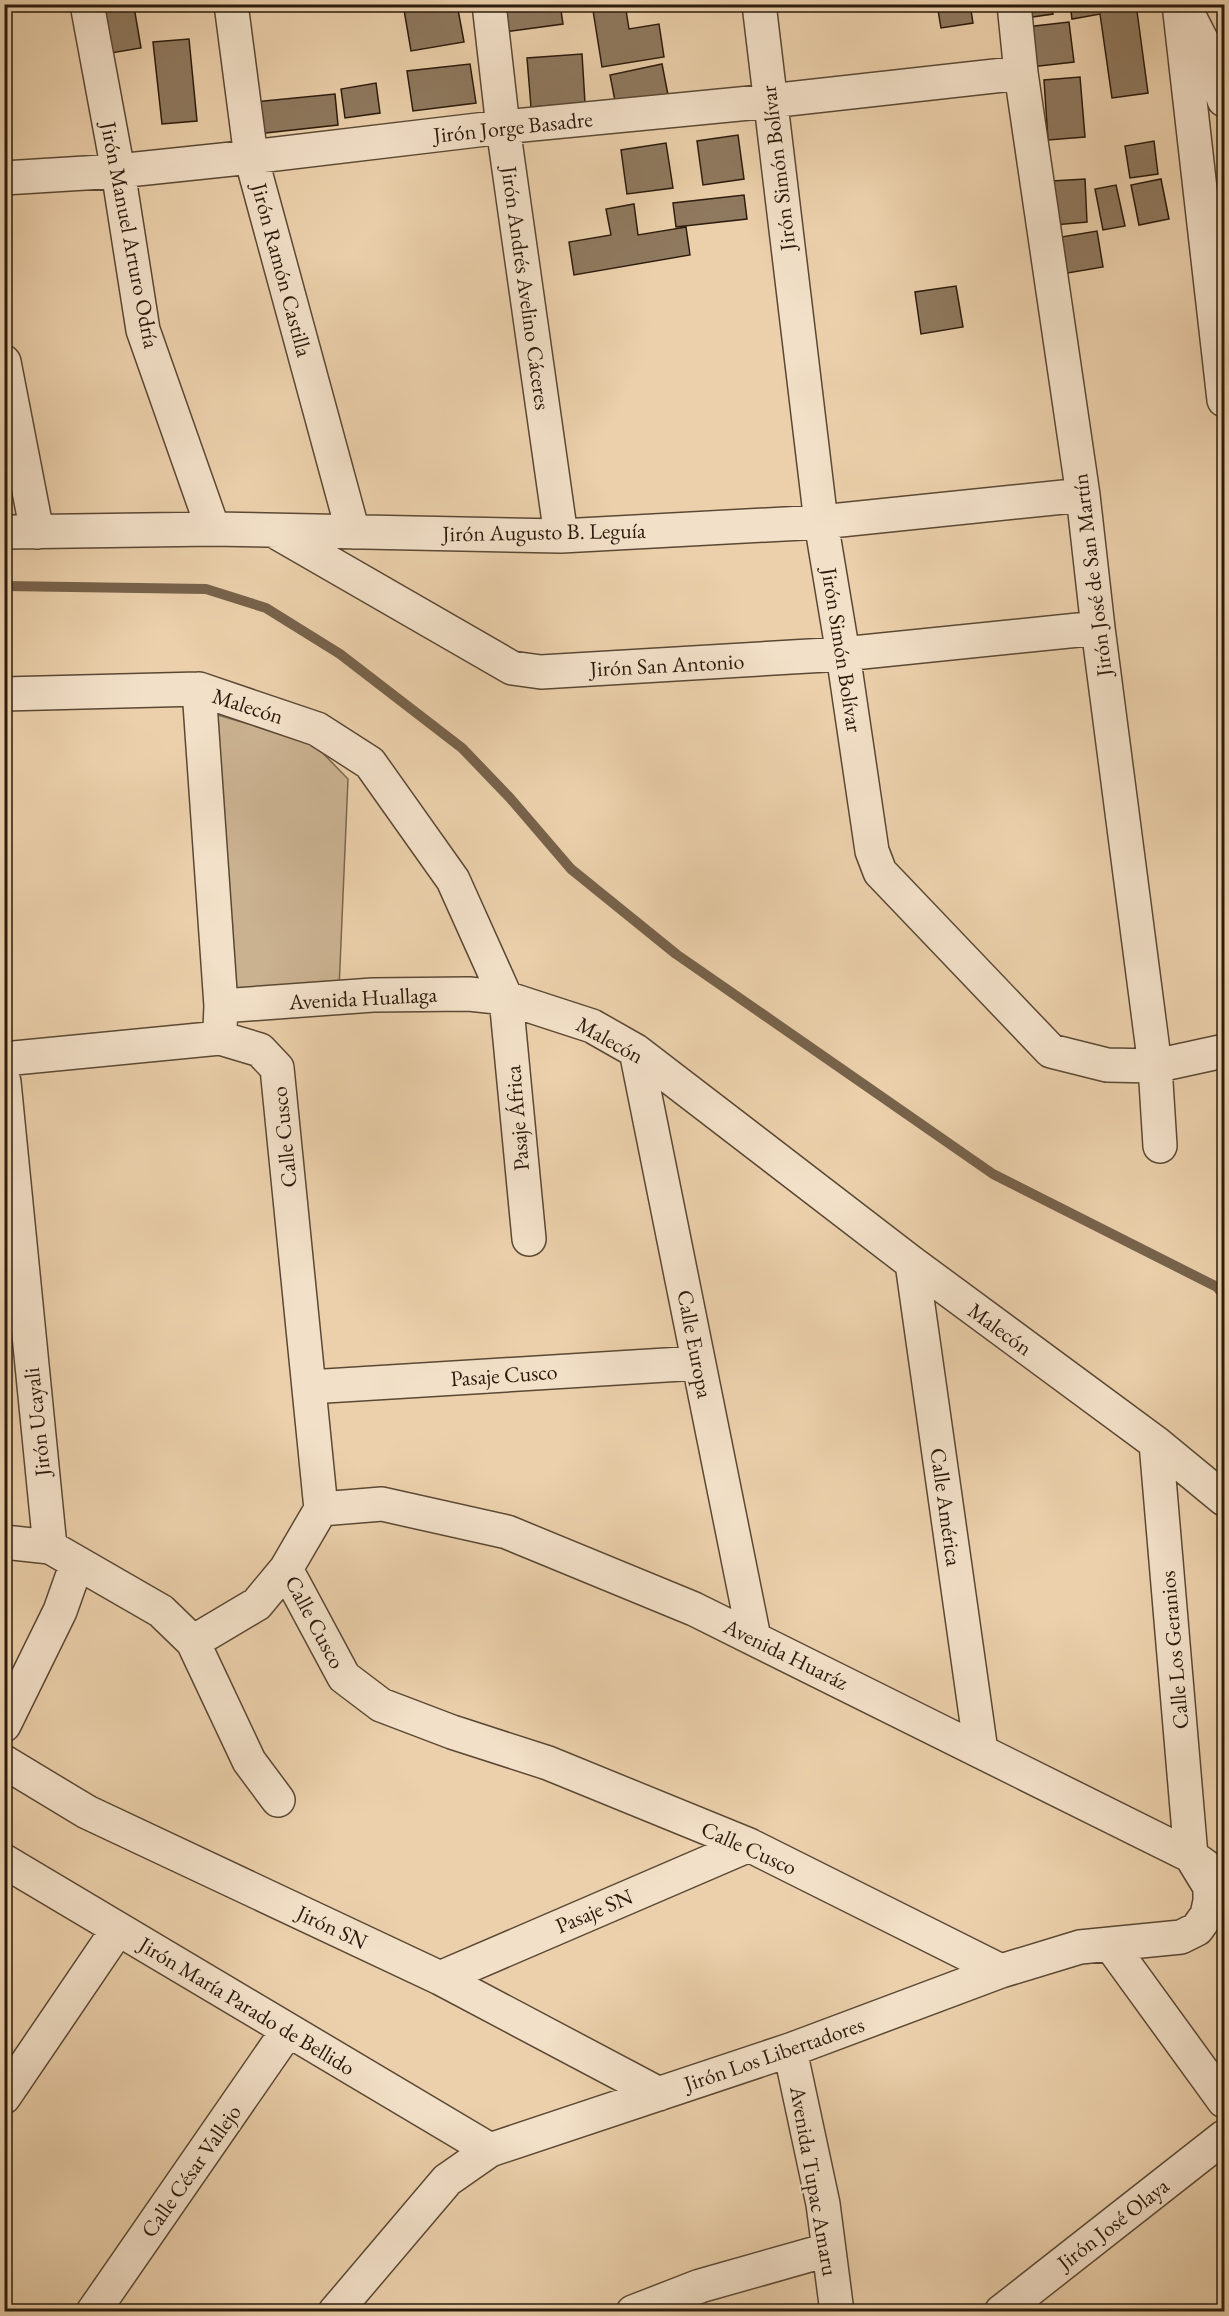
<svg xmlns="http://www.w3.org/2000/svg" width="1229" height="2316" font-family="'EB Garamond',serif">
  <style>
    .green { fill: #cab190; stroke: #7a664e; stroke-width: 1.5 }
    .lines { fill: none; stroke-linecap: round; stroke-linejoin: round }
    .stream { stroke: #77624b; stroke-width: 10 }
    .building { fill: #8f795f; stroke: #2b1b0d; stroke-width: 1.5 }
    .street-casing { stroke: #5b4834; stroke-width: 36 }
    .street { stroke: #f2e0c8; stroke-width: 33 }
    .labels { text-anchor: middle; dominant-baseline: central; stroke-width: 4.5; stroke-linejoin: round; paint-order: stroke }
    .street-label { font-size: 22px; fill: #2b1b0d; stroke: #f2e0c8 }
  </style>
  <rect width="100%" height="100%" fill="#ebd0ab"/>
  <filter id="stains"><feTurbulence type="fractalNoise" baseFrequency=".00333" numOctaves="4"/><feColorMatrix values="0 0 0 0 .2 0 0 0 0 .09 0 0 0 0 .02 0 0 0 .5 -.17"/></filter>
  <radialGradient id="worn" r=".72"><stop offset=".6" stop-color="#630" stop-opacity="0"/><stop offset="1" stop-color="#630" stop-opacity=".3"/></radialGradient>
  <!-- green -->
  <path class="green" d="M211 713 313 743 348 779 339 989 227 995Z"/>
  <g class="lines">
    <!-- stream -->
    <path class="stream" d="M4 586 206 589 266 608 340 654 462 748 510 798 571 869 676 954 993 1174 1217 1287 1224 1296"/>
  </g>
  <!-- building -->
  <path class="building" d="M403 4H457L464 42 411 51Z
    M500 4H560L563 24 504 32Z
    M592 4H625L629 29 659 24 664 57 602 67Z
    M937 4H970L973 23 941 28Z
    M1023 4H1051L1053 14 1026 18Z
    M1070 4H1136L1148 93 1112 98 1100 14 1072 19Z
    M134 7 141 48 105 54 99 12Z
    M1069 22 1074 62 1031 67 1026 27Z
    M189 39 197 121 162 124 153 42Z
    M582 54 585 103 531 107 527 58Z
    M470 64 476 103 413 111 407 71Z
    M662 64 669 100 617 111 610 75Z
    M1080 77 1085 137 1048 140 1044 80Z
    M376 83 380 113 345 118 341 89Z
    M335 94 338 125 247 135 244 103Z
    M738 135 744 179 703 185 697 141Z
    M1154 141 1158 174 1130 178 1125 146Z
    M666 143 673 188 627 194 621 150Z
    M1085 179 1087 222 1054 225 1052 181Z
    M1161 179 1169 219 1139 225 1131 185Z
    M1116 185 1125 226 1103 230 1095 189Z
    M744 195 747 219 676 227 673 203Z
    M634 204 638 235 686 227 690 255 574 275 569 242 611 235 606 209Z
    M1097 231 1103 267 1062 274 1055 238Z
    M956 286 963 327 921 334 915 292Z"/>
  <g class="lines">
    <defs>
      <path id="street" d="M87 4 118 171 143 330 213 529
        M231 4 251 157 353 532
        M489 4 503 127 561 536
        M759 4 821 522 843 654 872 851 880 872 1051 1051 1107 1065 1155 1066 1224 1051
        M1014 4 1021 73 1083 495 1098 628 1155 1066 1160 1146
        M1179 4 1224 400
        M1188 14 1206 49 1224 100
        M4 178 118 171 251 157 503 127 770 101 1021 73
        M4 362 37 532
        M4 532 213 529 561 536 821 522 1083 495
        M276 532 512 668 541 672 843 654 1098 628
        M199 689 221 1006 220 1029
        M4 694 199 689 317 729 370 763 453 880 506 998 529 1239
        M221 1006 373 995 469 994 506 998 592 1026 636 1051 912 1263 1156 1443 1224 1499
        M636 1051 754 1638
        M4 1059 220 1038 260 1050 277 1068 321 1509 286 1569 257 1604 193 1642
        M4 1082 50 1547
        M912 1263 981 1751
        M309 1387 698 1363
        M321 1509 382 1504 507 1532 694 1609 1191 1856 1205 1866
        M4 1542 50 1547 161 1611 193 1642 249 1761 278 1800
        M286 1569 344 1677 381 1705 452 1732 548 1763 749 1845 1001 1971
        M4 1725 60 1611 77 1563
        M4 1762 87 1812 440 1978 659 2094
        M4 1861 490 2150
        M1110 1944 1224 2101
        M440 1978 749 1845
        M790 2050 823 2204 837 2312
        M4 2097 118 1929
        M93 2312 288 2030
        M335 2312 447 2180 490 2150 790 2050 1001 1971 1080 1947 1181 1937 1197 1929 1207 1915 1210 1901V1887L1191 1856 1156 1443
        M633 2312 700 2286 827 2250
        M1001 2312 1224 2137"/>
    </defs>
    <!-- street casing -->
    <use href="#street" class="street-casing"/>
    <!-- street -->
    <use href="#street" class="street"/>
  </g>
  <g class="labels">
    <!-- street labels -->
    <g class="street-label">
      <text transform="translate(513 127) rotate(-6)">Jirón Jorge Basadre</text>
      <text transform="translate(778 168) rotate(-97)">Jirón Simón Bolívar</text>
      <text transform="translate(130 235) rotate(79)">Jirón Manuel Arturo Odría</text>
      <text transform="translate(282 270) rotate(75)">Jirón Ramón Castilla</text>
      <text transform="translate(526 288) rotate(82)">Jirón Andrés Avelino Cáceres</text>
      <text transform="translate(544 532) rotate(-1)">Jirón Augusto B. Leguía</text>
      <text transform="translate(1092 575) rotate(-97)">Jirón José de San Martín</text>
      <text transform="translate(842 650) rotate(81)">Jirón Simón Bolívar</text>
      <text transform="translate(667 665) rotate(-3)">Jirón San Antonio</text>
      <text transform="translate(248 706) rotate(18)">Malecón</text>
      <text transform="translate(363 998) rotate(-3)">Avenida Huallaga</text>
      <text transform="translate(610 1040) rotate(29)">Malecón</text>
      <text transform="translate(517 1118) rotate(-95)">Pasaje África</text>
      <text transform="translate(284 1137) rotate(-96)">Calle Cusco</text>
      <text transform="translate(1000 1329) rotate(36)">Malecón</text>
      <text transform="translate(695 1344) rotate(79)">Calle Europa</text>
      <text transform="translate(504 1375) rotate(-4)">Pasaje Cusco</text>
      <text transform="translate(37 1422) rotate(-96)">Jirón Ucayali</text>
      <text transform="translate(946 1507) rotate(82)">Calle América</text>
      <text transform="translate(315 1622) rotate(62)">Calle Cusco</text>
      <text transform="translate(1174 1650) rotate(-95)">Calle Los Geranios</text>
      <text transform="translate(786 1654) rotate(26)">Avenida Huaráz</text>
      <text transform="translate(749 1848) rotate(24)">Calle Cusco</text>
      <text transform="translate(594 1911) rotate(-23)">Pasaje SN</text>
      <text transform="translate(332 1927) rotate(25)">Jirón SN</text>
      <text transform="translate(247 2006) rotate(31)">Jirón María Parado de Bellido</text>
      <text transform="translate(774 2054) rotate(-19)">Jirón Los Libertadores</text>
      <text transform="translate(191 2171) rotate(-55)">Calle César Vallejo</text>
      <text transform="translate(814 2181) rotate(80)">Avenida Tupac Amaru</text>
      <text transform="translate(1113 2224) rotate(-38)">Jirón José Olaya</text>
    </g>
  </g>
  <!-- margin -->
  <rect width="1229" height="2316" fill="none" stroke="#ebd0ab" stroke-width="24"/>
  <rect x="6" y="6" width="1217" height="2304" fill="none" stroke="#2b1b0d" stroke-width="3"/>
  <rect x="12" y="12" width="1205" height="2292" fill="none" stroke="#2b1b0d" stroke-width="1.5"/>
  <rect width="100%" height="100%" filter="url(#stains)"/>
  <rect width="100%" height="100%" fill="url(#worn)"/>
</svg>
